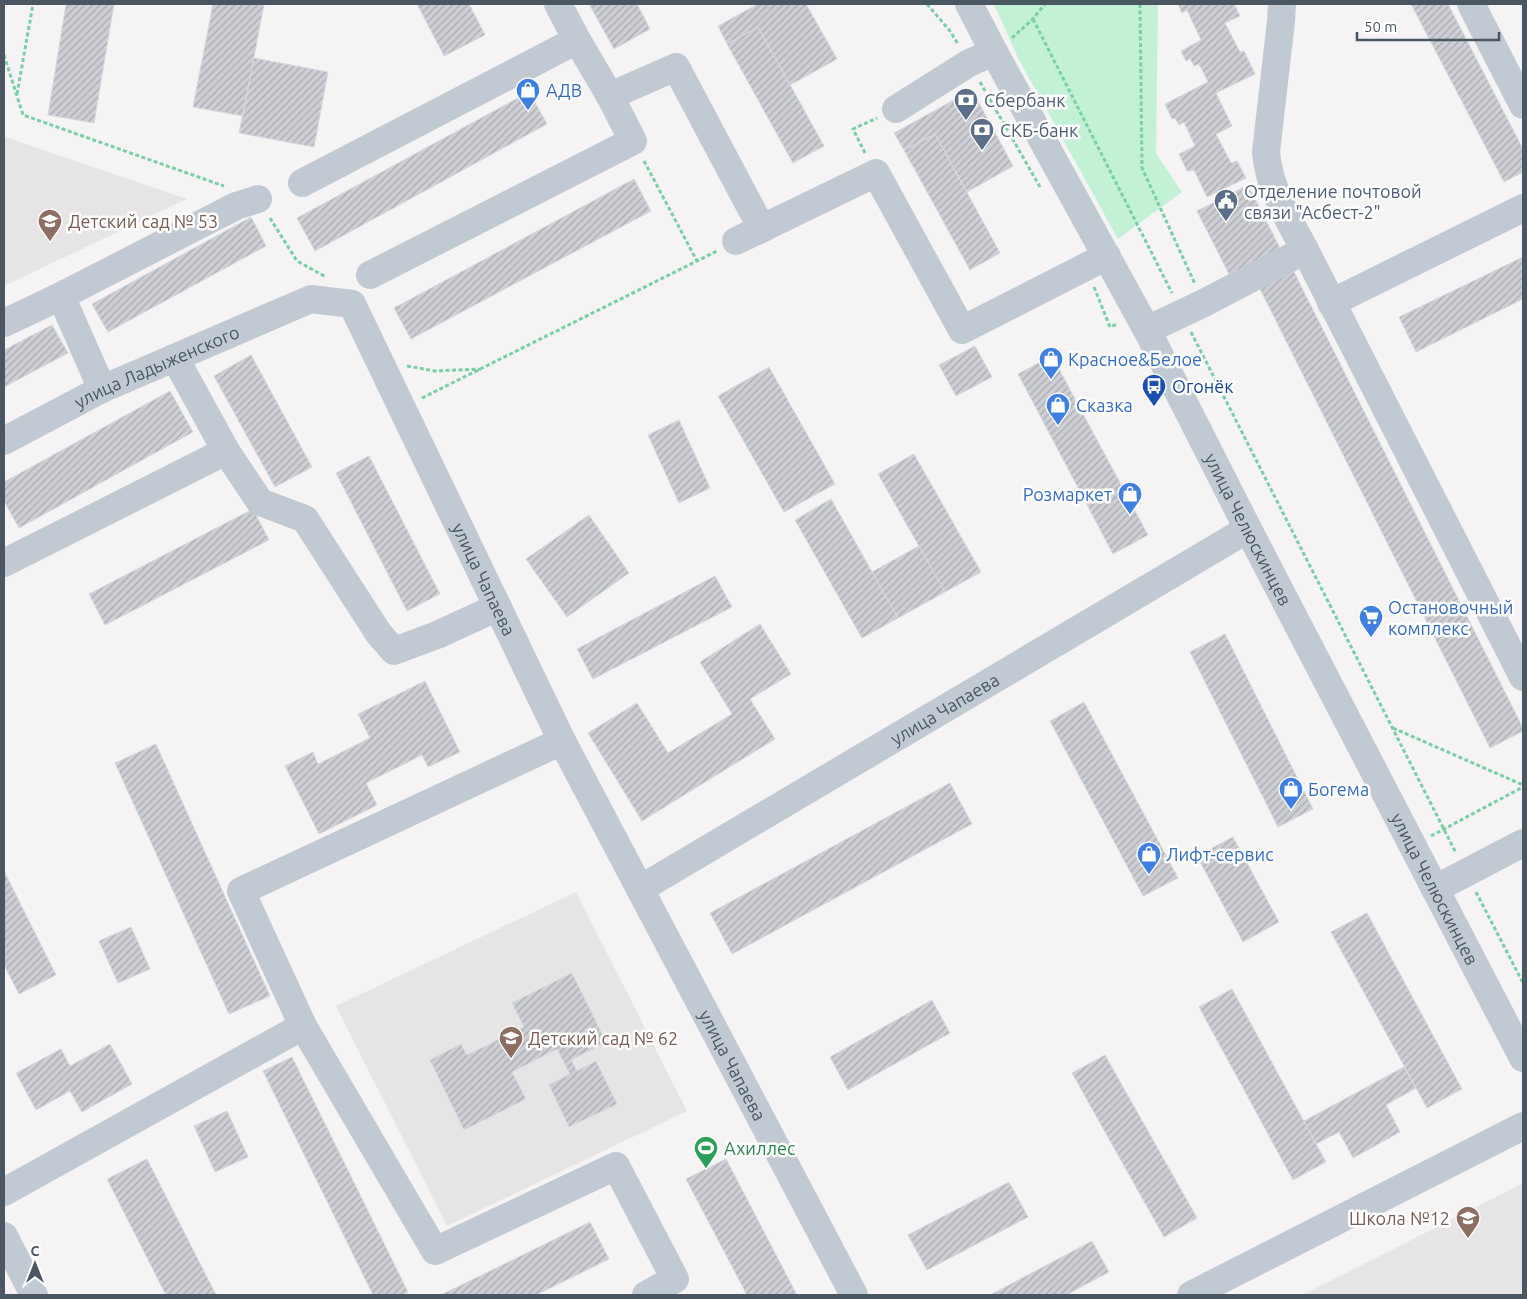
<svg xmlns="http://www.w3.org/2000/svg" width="1527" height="1299" font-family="Ubuntu,sans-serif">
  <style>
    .education { fill: #e6e4e5 }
    .park { fill: #c3f1d5 }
    .building { fill: url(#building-hatch); stroke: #d7d9de }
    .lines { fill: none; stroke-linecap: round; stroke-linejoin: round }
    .path { stroke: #7ad0a6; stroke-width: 3; stroke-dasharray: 4 2.5; stroke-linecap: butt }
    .minor { stroke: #c1cad2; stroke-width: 28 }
    .labels { text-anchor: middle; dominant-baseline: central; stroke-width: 5; stroke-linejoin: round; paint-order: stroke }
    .shop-label { font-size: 18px; fill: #366cbe; stroke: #fff; text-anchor: start }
    .service-label { font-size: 18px; fill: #4e5e75; stroke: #fff; text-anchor: start }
    .education-label { font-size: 18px; fill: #785e54; stroke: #fff; text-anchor: start }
    .street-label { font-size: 18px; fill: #4a5661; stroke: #fff }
    .transit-label { font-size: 18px; fill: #164399; stroke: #fff; text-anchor: start }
    .leisure-label { font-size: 18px; fill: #27864d; stroke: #fff; text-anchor: start }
  </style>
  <defs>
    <pattern id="building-hatch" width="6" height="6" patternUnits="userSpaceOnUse" patternTransform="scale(1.25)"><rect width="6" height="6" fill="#cdcfd5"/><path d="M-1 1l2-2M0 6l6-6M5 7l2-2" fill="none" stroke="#a8abb0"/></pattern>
  </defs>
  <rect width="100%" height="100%" fill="#f5f3f3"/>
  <!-- education -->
  <path class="education" d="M4 136 14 140 187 199 4 286Z
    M576 892 687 1111 447 1226 336 1006Z
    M1523 1183V1295H1303Z"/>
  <!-- park -->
  <path class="park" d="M994 4H1158L1156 153 1182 192 1118 239 1018 58Z"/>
  <!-- building -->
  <path class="building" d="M66 4H114L94 123 48 115Z
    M213 4H264L243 116 193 107Z
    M417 4H469L485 35 444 56Z
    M589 4H637L650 29 614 49Z
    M758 4H806L837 59 790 85 758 27 727 44 718 26Z
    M1178 4H1234L1240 16 1225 23 1240 52 1244 51 1255 74 1216 93 1232 126 1216 134 1231 163 1237 161 1246 178 1207 197 1194 170 1187 171 1179 154 1195 146 1184 122 1179 125 1175 118 1172 119 1165 104 1208 82 1199 64 1194 66 1190 59 1186 61 1181 51 1201 40 1187 10 1182 13Z
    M1411 4H1448L1523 149V172L1504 182Z
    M758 27 824 146 793 163 727 44Z
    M254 58 328 72 314 147 239 133Z
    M972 90 1013 166 967 192 935 134 904 150 894 133Z
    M529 92 547 124 315 251 297 218Z
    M935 134 1000 253 970 270 904 150Z
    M634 179 651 211 411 339 394 308Z
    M1248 185 1283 254 1232 280 1197 211Z
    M251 217 266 246 108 332 92 304Z
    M1523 257V299L1416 352 1399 317Z
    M1292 268 1523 728V731L1490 748 1258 285Z
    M52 325 68 353 4 387V350Z
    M975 346 992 377 956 396 939 365Z
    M251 355 312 467 275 487 214 376Z
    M1052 356 1148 535 1113 554 1018 374Z
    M769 367 835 484 784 512 718 396Z
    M170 391 193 432 19 528 4 501V482Z
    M679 420 710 488 679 503 648 435Z
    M914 454 981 572 945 592 878 474Z
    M369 456 440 594 407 611 336 473Z
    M831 499 898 618 862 638 795 520Z
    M253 509 269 540 105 625 89 594Z
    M589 515 629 573 567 617 526 559Z
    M919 546 945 592 898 618 872 572Z
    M715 576 732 607 593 679 577 649Z
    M760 624 791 674 750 699 775 739 642 821 588 733 637 703 668 753 732 714 700 662Z
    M1225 634 1313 809 1278 827 1190 652Z
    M425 681 460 752 428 767 422 755 366 783 377 805 319 834 285 766 313 752 318 764 370 738 358 714Z
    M1084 702 1178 878 1143 896 1050 721Z
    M156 744 270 996 229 1014 115 763Z
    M950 783 972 824 732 954 710 913Z
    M1233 837 1279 922 1243 942 1197 856Z
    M4 871 56 975 19 994 4 965Z
    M1367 913 1462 1089 1427 1108 1331 932Z
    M131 927 150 969 118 983 99 941Z
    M572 973 606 1042 571 1060 577 1071 596 1061 617 1104 569 1127 549 1085 570 1074 557 1049 512 1072 526 1099 464 1130 430 1060 461 1044 467 1055 524 1027 512 1003Z
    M1232 989 1326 1162 1293 1180 1199 1007Z
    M932 1000 950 1033 848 1090 830 1057Z
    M110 1044 132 1084 82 1112 70 1091 36 1110 16 1073 61 1049 70 1066Z
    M1105 1055 1197 1218 1164 1237 1072 1073Z
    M292 1057 408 1292 401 1295H373L263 1071Z
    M1404 1067 1416 1088 1386 1105 1400 1132 1353 1158 1339 1132 1316 1144 1304 1121Z
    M227 1111 248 1157 215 1172 194 1126Z
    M147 1159 216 1295H166L107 1179Z
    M726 1159 797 1295H747L686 1179Z
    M1009 1182 1028 1217 927 1270 908 1235Z
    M590 1222 609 1259 536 1295H441Z
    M1092 1241 1109 1272 1066 1295H990Z"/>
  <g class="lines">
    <!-- path -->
    <path class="path" d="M927 4 950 31 958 44
      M1140 4 1142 168 1195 284
      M1033 19 1172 293
      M1012 38 1033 19 1045 4
      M4 55 23 115 224 186
      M980 82 1040 187
      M17 94 33 4
      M865 153 853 129 877 118
      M644 161 697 261
      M270 218 297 261 326 277
      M1094 287 1110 327 1117 324
      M1191 332 1456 853
      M407 366 435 371 481 369
      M422 398 717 251
      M1393 728 1523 785
      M1431 836 1523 787
      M1476 892 1523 983"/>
    <!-- minor -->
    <g class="minor">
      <path d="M558 4 577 40 610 96 676 67 762 229"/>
      <path id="s1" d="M969 4 994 52 1147 330 1248 529 1523 1058"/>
      <path d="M1471 4 1523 105"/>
      <path d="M896 109 969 63 994 52"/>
      <path d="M302 183 577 40"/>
      <path d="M736 241 876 173 962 330 1107 256"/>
      <path d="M1305 250 1523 677"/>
      <path d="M370 275 633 141 610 96"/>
      <path d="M61 296 236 206 258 199"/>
      <path d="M1331 303 1523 208"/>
      <path d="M4 323 61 296 102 389"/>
      <path d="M1147 330 1204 303 1305 250C1288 218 1269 189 1266 152L1281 21 1282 4"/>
      <path id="s2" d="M4 441 102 389 311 299 352 304 562 741 854 1295"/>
      <path d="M226 451 260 502 305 519 379 634 394 651 437 635 498 607"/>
      <path d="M4 563 226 451 175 358"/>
      <path d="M562 741 241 891 303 1026 435 1251 616 1166 675 1279 646 1295"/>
      <path id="s3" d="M640 889 1248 529"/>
      <path d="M1435 889 1523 843"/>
      <path d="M4 1192 303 1026"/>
      <path d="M4 1236 34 1295"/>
      <path d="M1191 1295 1523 1126"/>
    </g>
  </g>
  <!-- icons -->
  <defs>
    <symbol id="shop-pin" viewBox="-11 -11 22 30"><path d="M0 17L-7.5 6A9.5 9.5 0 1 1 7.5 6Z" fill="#3f7fe0" stroke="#fff"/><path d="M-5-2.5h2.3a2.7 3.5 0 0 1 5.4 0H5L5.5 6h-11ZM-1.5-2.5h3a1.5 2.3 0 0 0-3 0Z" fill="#fff"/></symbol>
    <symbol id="bank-pin" viewBox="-11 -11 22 30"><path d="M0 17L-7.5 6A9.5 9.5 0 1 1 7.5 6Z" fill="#5c6f8a" stroke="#fff"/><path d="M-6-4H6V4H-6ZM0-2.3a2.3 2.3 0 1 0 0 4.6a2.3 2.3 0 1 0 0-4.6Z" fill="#fff"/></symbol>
    <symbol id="civic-pin" viewBox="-11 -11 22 30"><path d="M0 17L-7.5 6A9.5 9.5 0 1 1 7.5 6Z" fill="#5c6f8a" stroke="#fff"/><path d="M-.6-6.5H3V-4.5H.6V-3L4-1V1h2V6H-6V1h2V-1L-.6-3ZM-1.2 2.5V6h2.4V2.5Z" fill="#fff"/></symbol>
    <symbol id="school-pin" viewBox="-11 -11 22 30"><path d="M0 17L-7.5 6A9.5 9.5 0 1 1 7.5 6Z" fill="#8d6e63" stroke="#fff"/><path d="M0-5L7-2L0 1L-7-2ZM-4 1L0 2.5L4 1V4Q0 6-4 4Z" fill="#fff"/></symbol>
    <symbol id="bus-pin" viewBox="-11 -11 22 30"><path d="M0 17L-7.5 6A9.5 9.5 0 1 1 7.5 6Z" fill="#1a4fb4" stroke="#fff"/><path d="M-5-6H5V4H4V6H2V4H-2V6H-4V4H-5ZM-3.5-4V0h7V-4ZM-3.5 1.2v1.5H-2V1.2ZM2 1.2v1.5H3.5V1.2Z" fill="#fff"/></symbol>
    <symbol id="supermarket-pin" viewBox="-11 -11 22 30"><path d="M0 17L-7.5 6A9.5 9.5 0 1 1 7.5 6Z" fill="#3f7fe0" stroke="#fff"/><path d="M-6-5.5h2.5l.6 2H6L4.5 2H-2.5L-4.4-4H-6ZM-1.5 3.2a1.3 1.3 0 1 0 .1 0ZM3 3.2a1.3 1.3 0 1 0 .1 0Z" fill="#fff"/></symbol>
    <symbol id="stadium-pin" viewBox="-11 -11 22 30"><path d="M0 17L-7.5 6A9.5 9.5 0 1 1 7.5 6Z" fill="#2e9e5b" stroke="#fff"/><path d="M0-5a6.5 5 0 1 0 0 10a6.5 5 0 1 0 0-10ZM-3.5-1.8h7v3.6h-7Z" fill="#fff"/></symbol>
  </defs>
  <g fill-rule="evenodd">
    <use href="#shop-pin" x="514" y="76" width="28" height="38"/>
    <use href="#bank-pin" x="952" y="86" width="28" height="38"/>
    <use href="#bank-pin" x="968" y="116" width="28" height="38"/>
    <use href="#civic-pin" x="1212" y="187" width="28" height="38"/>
    <use href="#school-pin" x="36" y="207" width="28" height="38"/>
    <use href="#shop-pin" x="1037" y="345" width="28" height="38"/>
    <use href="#bus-pin" x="1140" y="372" width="28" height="38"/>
    <use href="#shop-pin" x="1044" y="391" width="28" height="38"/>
    <use href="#shop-pin" x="1116" y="480" width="28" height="38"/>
    <use href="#supermarket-pin" x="1357" y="603" width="28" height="38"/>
    <use href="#shop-pin" x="1277" y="775" width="28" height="38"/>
    <use href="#shop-pin" x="1135" y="840" width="28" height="38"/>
    <use href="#school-pin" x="497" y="1024" width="28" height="38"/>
    <use href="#stadium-pin" x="692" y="1134" width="28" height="38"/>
    <use href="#school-pin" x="1454" y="1204" width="28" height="38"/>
  </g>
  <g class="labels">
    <!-- shop labels -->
    <g class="shop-label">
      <text x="546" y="90">АДВ</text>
      <text x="1068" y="359">Красное&amp;Белое</text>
      <text x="1076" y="405">Сказка</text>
      <text x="1112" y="494" text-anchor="end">Розмаркет</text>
      <text x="1388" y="607">Остановочный<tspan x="1388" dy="21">комплекс</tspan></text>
      <text x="1308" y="789">Богема</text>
      <text x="1166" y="854">Лифт-сервис</text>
    </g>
    <!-- service labels -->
    <g class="service-label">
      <text x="984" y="100">Сбербанк</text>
      <text x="1000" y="130">СКБ-банк</text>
      <text x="1244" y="191">Отделение почтовой<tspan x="1244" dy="21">связи "Асбест-2"</tspan></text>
    </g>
    <!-- education labels -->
    <g class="education-label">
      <text x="68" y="221">Детский сад № 53</text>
      <text x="528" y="1038">Детский сад № 62</text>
      <text x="1450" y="1218" text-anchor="end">Школа №12</text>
    </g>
    <!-- street labels -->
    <g class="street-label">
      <text stroke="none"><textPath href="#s2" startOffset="170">улица Ладыженского</textPath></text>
      <text stroke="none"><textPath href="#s1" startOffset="595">улица Челюскинцев</textPath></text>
      <text stroke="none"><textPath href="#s2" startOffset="685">улица Чапаева</textPath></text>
      <text stroke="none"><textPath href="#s3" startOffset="354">улица Чапаева</textPath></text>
      <text stroke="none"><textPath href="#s1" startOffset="1000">улица Челюскинцев</textPath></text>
      <text stroke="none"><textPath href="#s2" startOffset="1231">улица Чапаева</textPath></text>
    </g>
    <!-- transit labels -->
    <g class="transit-label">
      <text x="1172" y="386">Огонёк</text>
    </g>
    <!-- leisure labels -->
    <g class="leisure-label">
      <text x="724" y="1148">Ахиллес</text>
    </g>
  </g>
  <!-- border -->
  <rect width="1527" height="1299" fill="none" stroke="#4a5661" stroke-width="10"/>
  <!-- north arrow -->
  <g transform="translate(35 1264)" stroke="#ffffff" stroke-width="4" paint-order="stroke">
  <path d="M0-4L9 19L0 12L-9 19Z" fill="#4a5661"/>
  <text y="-8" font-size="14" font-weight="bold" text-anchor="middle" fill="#4a5661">С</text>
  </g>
  <!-- scale -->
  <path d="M1357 32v8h142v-8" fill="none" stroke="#4a5661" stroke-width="2.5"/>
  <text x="1364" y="32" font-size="15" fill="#4a5661" stroke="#ffffff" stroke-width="4" paint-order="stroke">50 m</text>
</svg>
